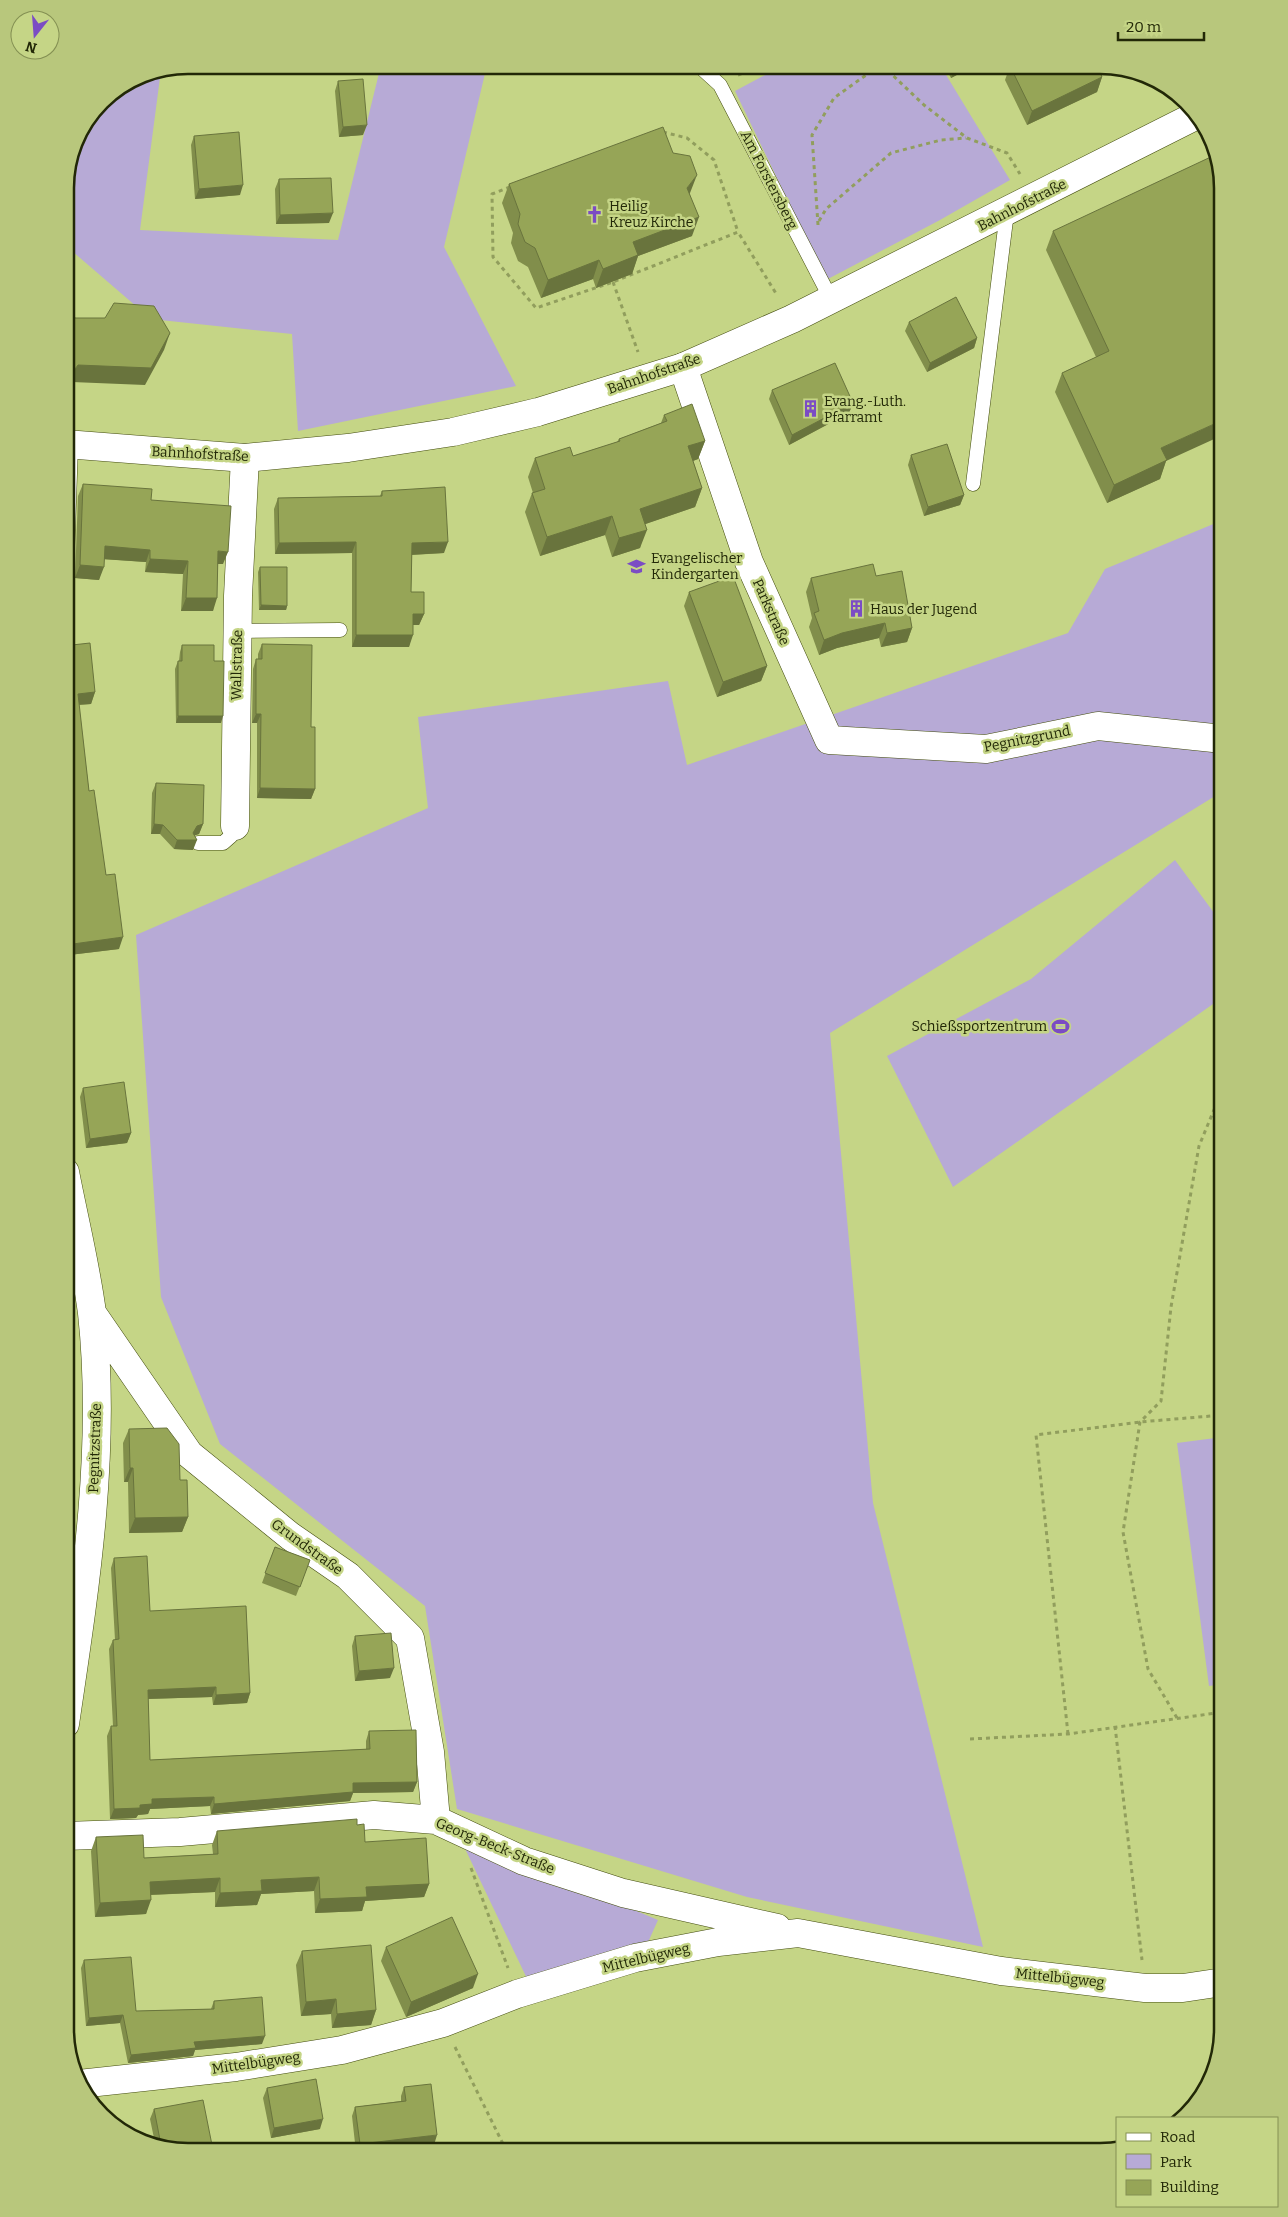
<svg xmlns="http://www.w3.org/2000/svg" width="1288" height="2217" font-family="Bitter,serif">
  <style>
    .green { fill: #b7aad6 }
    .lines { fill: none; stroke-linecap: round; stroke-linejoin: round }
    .lane-casing { stroke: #434c0e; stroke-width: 15 }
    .street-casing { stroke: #434c0e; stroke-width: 29 }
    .secondary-casing { stroke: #434c0e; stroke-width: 29 }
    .path { stroke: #919e5d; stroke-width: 3; stroke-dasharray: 4 4; stroke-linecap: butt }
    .lane { stroke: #fff; stroke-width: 14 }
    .street { stroke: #fff; stroke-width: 28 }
    .secondary { stroke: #fff; stroke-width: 28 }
    .wall { fill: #818e4b }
    .shaded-wall { fill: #69743d }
    .building { fill: #96a557; stroke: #69743d }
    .labels { text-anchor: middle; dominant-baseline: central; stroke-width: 5; stroke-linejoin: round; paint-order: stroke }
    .street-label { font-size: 14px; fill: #222807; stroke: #c5d586 }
    .poi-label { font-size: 14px; fill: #222807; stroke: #c5d586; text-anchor: start }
    .rim { fill: none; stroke: #222807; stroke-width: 2.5 }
  </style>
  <rect width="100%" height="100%" fill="#c5d586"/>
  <!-- green -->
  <path class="green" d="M381 65H487L444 247 516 386 298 431 292 334 151 319 65 245V180L74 141 101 101 141 74 161 70 140 230 338 240Z
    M784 65H940L1010 180 940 220 826 280 735 91Z
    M1223 520V786L1220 793 830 1033 873 1503 983 1947 747 1897 457 1809 425 1606 220 1444 161 1297 136 935 428 808 418 717 668 681 687 765 1068 633 1105 569Z
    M1175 860 1223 925V997L953 1187 887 1056 1031 979Z
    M1223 1437V1684L1209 1686 1177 1443Z
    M459 1836 658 1920 641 1958 532 1989Z"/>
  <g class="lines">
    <defs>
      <path id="lane" d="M698 65 720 85 832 301
        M973 484 1007 212
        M66 588 71 445
        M237 631 340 630
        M198 843H223L231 836 235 826"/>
      <path id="street" d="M683 367 749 562 829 740 986 749 1098 726 1223 739
        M235 826 238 596 245 458
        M92 1313 189 1454 290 1536 348 1576 410 1638 430 1752 436 1820
        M65 1724C85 1589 107 1451 92 1313 86 1266 74 1219 65 1172
        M65 1836 180 1832 374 1815 436 1820 524 1861 623 1893 777 1928
        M79 2084 236 2067 342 2050 443 2023 517 1994 635 1958 718 1942 798 1933 1001 1971 1145 1988H1183L1223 1982"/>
      <path id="secondary" d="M65 444 245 458 348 448 453 432 538 412 683 367 792 319 1195 116"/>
    </defs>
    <!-- lane casing -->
    <use href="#lane" class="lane-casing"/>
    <!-- street casing -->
    <use href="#street" class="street-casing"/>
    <!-- secondary casing -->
    <use href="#secondary" class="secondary-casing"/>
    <!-- path -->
    <path class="path" d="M882 65 924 105 967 138 1007 153 1020 174
      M738 75 766 65
      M663 132 687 138 714 160 738 232
      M510 187 492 194 493 257 536 308 613 282 738 232 777 295
      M819 221 826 209 891 153 941 140 966 138
      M818 225 812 135 834 98 880 65
      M613 282 638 352
      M1177 1718 1148 1669 1123 1532 1140 1422 1161 1401 1171 1307 1199 1146 1223 1088
      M1115 1726 1142 1960
      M1068 1734 1036 1435 1140 1422 1223 1415
      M970 1739 1068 1734 1223 1712
      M471 1868 508 1968
      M455 2047 507 2152"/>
    <!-- lane -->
    <use href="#lane" class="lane"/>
    <!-- street -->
    <use href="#street" class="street"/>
    <!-- secondary -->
    <use href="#secondary" class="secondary"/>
  </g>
  <!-- wall -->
  <path class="wall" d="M944 65H976L951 78Z
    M1010 66 1102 77 1097 92 1027 125 1005 80Z
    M338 81 363 135 339 137 335 91Z
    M194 136 240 195 195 199 191 145Z
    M673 153 690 193V194L692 236 638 256 632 274 596 288 593 279 541 298 528 267 518 261 511 243 513 233 502 203 509 184Z
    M279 179 329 223 276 224 275 189Z
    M1053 231 1166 461 1160 479 1107 503 1055 392 1062 373 1096 357 1046 250Z
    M909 322 977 338 974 348 927 372 905 331Z
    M772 390 853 403 849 413 789 445 769 399Z
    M664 415 705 441 698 459 693 461 702 488 695 507 645 524 640 548 612 557 605 535 540 556 525 512 532 493H533L528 477 535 458 573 456 617 442 619 439 661 423Z
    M911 455 964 495 960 505 924 516 908 465Z
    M83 484 151 500 223 564H218L213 611H181L183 574 145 572 146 562 104 559 99 580 75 578 78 496Z
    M382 491 444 553 412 555 411 592 424 614 419 625H413L409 647H352V553L275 554 274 509 278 498 380 496Z
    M260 567 287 606 286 610H259L258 572Z
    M876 576 912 628 907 642 881 647 879 638 837 648 819 655 809 627 812 618 806 592 811 578Z
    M65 583 72 645 95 692 91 704 79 705 89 791 106 875 119 949 69 955 65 926Z
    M689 592 767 666 761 681 717 697 684 606Z
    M262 644 311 727 315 789 311 799 257 798V723H252L253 669 256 659H258V654Z
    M182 645 214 661 221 723H176L175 669 178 661H179L180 652Z
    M156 783 203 824 199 834 194 835 193 850 174 849 160 834H151L152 793Z
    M83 1088 131 1133 127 1143 86 1148 80 1097Z
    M129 1429 180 1480 188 1517 182 1532 129 1533 128 1482H124L123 1443Z
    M275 1547 310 1560 296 1596 262 1583Z
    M114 1558 150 1611 250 1693 247 1703 213 1705 212 1697 148 1699 150 1760 366 1749V1741L369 1731 417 1782 413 1792 353 1793 350 1801 211 1814 210 1806 150 1809 148 1814 138 1815 136 1818 110 1819 107 1736 111 1726H113L109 1649 113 1640H115L111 1568Z
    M355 1636 390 1678 355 1681 352 1646Z
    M357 1825 365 1842 429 1884 424 1897 365 1901 362 1911 315 1913 314 1891 261 1894 257 1905 215 1907V1892L151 1895 146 1914 95 1917 91 1851 96 1837 144 1858 213 1854 212 1845 217 1831Z
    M386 1947 473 1988 406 2017 381 1961Z
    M302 1951 376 2010 371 2025 332 2028 331 2014 301 2016 296 1965Z
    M84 1960 136 2011 211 2009 214 2001 262 2044 195 2050 193 2056 128 2063 120 2023 86 2026 81 1968Z
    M404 2087 434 2145 372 2152H356L352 2116 355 2107 401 2101V2096Z
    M267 2088 320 2129 271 2138 263 2098Z
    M154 2109 212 2145 210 2152H180L155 2143 150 2119Z"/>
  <!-- shaded-wall -->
  <path class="shaded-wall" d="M968 65H976L951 78 953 73Z
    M1102 77 1097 92 1027 125 1032 111Z
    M367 125 363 135 339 137 343 127Z
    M697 175 690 193 680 206 687 188Z
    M243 185 240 195 195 199 199 189Z
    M333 213 329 223 276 224 280 215Z
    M699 217 692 236 638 256 632 274 596 288 603 269 633 242Z
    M599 260 593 279 541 298 548 280Z
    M170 333 164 350 145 385 72 382 65 391V382L78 365Z
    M977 338 974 348 927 372 930 363Z
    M853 403 849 413 789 445 792 435Z
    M1223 420V435L1166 461 1160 479 1107 503 1114 485 1161 448Z
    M705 441 698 459 682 465 688 446Z
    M702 488 695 507 634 528 640 509Z
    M964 495 960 505 924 516 928 507Z
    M612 516 605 535 540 556 547 537Z
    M647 530 640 548 612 557 619 538Z
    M356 542 352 553 275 554 279 543Z
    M448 542 444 553 407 555 412 543Z
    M105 546 150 550 146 562 101 559Z
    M218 551 228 552 223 564H214Z
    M150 559 188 561 183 574 145 572Z
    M80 565 104 567 99 580 75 578Z
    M186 598H217L213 611H181Z
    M261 605 287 606 286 610H259Z
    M413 614H424L419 625H409Z
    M885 623 879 638 837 648 819 655 824 640 842 633Z
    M912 628 907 642 881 647 887 633Z
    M356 635H413L409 647H352Z
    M767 666 761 681 717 697 723 682Z
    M95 692 91 704 73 705 78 694Z
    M256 714H261L257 723H252Z
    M178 716H223L221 723H176Z
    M260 788 315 789 311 799 257 798Z
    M154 824 163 825 160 834H151Z
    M203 824 199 834 193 836 197 840 193 850 174 849 177 840 193 833 197 826Z
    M123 937 119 949 69 955 73 944Z
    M131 1133 127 1143 86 1148 90 1139Z
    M130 1468H133L128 1482H124Z
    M188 1517 182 1532 129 1533 135 1518Z
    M394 1668 390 1678 355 1681 359 1671Z
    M216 1687 212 1697 144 1699 148 1690Z
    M250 1693 247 1703 213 1705 216 1695Z
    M417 1782 413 1792 353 1793 350 1801 211 1814 214 1804 353 1783Z
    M214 1797 210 1806 150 1809 148 1814 138 1815 136 1818 110 1819 114 1809 140 1805 152 1799Z
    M319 1877 314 1891 261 1894 257 1905 215 1907 220 1893 261 1880Z
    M220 1878 215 1892 145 1895 150 1882Z
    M429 1884 424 1897 365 1901 362 1911 315 1913 320 1899 366 1887Z
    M151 1900 146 1914 95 1917 100 1903Z
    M478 1974 473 1988 406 2017 411 2002Z
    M336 1999 331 2014 301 2016 306 2002Z
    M376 2010 371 2025 332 2028 337 2014Z
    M123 2015 120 2023 86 2026 89 2018Z
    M265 2036 262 2044 195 2050 193 2056 128 2063 131 2055 194 2042Z
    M323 2119 320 2129 271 2138 274 2128Z
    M437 2135 434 2145 372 2152H357L360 2144Z
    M212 2145 210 2152H180Z"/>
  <!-- building -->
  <path class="building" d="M949 65H968L953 73Z
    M1011 65H1097L1102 77 1032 111 1010 66Z
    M363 79 367 125 343 127 338 81Z
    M663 127 673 153 690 156 697 175 687 188 699 217 633 242 638 255 603 269 599 260 548 280 535 248 525 242 518 224 520 214 509 184Z
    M239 132 243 185 199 189 194 136Z
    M1215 155 1223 188V420L1161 448 1167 460 1114 485 1062 373 1109 351 1053 231Z
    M331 178 333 213 280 215 279 179Z
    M956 297 977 338 930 363 909 322Z
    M65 300 75 318H105L114 303 154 306 170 333 151 368 78 365 65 382Z
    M835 363 853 403 792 435 772 390Z
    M692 404 705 441 688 446 702 488 640 509 647 530 619 538 612 516 547 537 532 493 545 489 535 458 570 447 573 456 620 441 619 439 667 421 664 415Z
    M947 444 964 495 928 507 911 455Z
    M83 484 152 489 151 500 231 506 228 552 218 551 217 598H186L188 561 150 559V550L105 546 104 567 80 565Z
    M445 487 448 542 412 543 411 592H424V614H413V635H356V542L279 543 278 498 382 496V491Z
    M873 564 876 576 902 571 912 628 887 633 885 623 842 633 824 640 814 613 819 611 811 578Z
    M260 567H287V606L261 605Z
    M733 576 767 666 723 682 689 592Z
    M65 583 72 645 90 643 95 692 78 694 89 791 94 790 106 875 115 874 123 937 73 944 65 883Z
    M262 644 312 645 311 727H315V789L260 788 261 714H256V659H262Z
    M182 645H214V661H224L223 716H178V661H182Z
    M156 783 204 785 203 824 197 826 193 833 197 840H177L163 825 154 824Z
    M124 1082 131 1133 90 1139 83 1088Z
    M167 1428 179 1444 180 1480H187L188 1517 135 1518 133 1468H130L129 1429Z
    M275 1547 310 1560 300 1587 265 1573Z
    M147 1556 150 1611 246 1606 250 1693 216 1695V1687L148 1690 150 1760 370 1749 369 1731 416 1730 417 1782 353 1783V1792L214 1804V1797L152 1799V1804L140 1805V1808L114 1809 111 1726H117L113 1640 119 1639 114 1558Z
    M391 1633 394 1668 359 1671 355 1636Z
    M357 1819V1825L364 1824 365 1842 426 1838 429 1884 366 1887 367 1897 320 1899 319 1877 261 1880 262 1891 220 1893V1878L150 1882 151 1900 100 1903 96 1837 143 1835 144 1858 218 1854 217 1831Z
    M452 1917 478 1974 411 2002 386 1947Z
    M371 1945 376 2010 337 2014 336 1999 306 2002 302 1951Z
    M131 1957 136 2011 214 2009V2001L262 1997 265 2036 194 2042 196 2048 131 2055 123 2015 89 2018 84 1960Z
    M316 2079 323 2119 274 2128 267 2088Z
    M431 2084 437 2135 360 2144 355 2107 406 2101 404 2087Z
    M203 2100 212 2145 180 2152 161 2145 154 2109Z"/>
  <!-- icons -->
  <defs>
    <symbol id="church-bare" viewBox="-9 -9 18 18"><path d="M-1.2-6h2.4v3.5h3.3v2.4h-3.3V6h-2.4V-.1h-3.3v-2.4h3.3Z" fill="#7b4cc4" stroke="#c5d586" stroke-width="2.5" paint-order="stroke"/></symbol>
    <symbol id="building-bare" viewBox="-9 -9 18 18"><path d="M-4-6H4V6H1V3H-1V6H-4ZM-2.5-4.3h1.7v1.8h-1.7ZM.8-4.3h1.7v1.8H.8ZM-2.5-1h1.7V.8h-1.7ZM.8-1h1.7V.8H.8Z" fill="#7b4cc4" stroke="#c5d586" stroke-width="2.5" paint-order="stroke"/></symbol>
    <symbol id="school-bare" viewBox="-9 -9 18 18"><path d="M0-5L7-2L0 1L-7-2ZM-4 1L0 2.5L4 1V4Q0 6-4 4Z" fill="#7b4cc4" stroke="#c5d586" stroke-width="2.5" paint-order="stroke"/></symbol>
    <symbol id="stadium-bare" viewBox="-9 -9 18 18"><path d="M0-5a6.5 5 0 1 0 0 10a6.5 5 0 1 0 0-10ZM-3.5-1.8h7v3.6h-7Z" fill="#7b4cc4" stroke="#c5d586" stroke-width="2.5" paint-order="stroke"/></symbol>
  </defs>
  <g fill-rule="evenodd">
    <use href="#church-bare" x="582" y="202" width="25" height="25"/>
    <use href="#building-bare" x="798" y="396" width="25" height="25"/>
    <use href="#school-bare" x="624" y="554" width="25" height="25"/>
    <use href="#building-bare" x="844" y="596" width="25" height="25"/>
    <use href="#stadium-bare" x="1048" y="1014" width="25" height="25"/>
  </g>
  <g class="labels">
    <!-- street labels -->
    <g class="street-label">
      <text transform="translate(769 180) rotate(63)">Am Forstersberg</text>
      <text transform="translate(1022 205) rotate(-27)">Bahnhofstraße</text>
      <text transform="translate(654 374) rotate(-19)">Bahnhofstraße</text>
      <text transform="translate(200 454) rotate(3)">Bahnhofstraße</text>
      <text transform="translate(771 612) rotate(66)">Parkstraße</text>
      <text transform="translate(237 665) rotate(-89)">Wallstraße</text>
      <text transform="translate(1027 739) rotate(-11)">Pegnitzgrund</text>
      <text transform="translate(95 1448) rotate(-88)">Pegnitzstraße</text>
      <text transform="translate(307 1547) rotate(36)">Grundstraße</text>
      <text transform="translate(495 1846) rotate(22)">Georg-Beck-Straße</text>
      <text transform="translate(646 1958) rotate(-13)">Mittelbügweg</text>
      <text transform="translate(1060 1978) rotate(6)">Mittelbügweg</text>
      <text transform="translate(256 2063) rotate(-8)">Mittelbügweg</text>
    </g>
    <!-- poi labels -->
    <g class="poi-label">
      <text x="609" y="206">Heilig<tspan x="609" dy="16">Kreuz Kirche</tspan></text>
      <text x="824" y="401">Evang.-Luth.<tspan x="824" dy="16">Pfarramt</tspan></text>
      <text x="651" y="558">Evangelischer<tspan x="651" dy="16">Kindergarten</tspan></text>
      <text x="870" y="609">Haus der Jugend</text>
      <text x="1047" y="1026" text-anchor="end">Schießsportzentrum</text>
    </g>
  </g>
  <!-- crop -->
  <path d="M0 0H1288V2217H0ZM188 74H1100A114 114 0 0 1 1214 188V2029A114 114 0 0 1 1100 2143H188A114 114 0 0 1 74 2029V188A114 114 0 0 1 188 74Z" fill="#b8c77c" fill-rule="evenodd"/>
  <path class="rim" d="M188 74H1100A114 114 0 0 1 1214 188V2029A114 114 0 0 1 1100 2143H188A114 114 0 0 1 74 2029V188A114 114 0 0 1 188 74Z"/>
  <!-- legend -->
  <rect x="1116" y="2117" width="162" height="90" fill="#c5d586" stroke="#849053"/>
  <rect x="1126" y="2133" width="25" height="8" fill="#ffffff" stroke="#849053"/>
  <text x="1160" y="2142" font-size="15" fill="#222807">Road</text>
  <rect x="1126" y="2154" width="25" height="15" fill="#b7aad6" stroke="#849053"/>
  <text x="1160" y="2167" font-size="15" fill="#222807">Park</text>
  <rect x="1126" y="2180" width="25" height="15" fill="#96a557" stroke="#849053"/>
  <text x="1160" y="2192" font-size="15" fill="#222807">Building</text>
  <!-- north arrow -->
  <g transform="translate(35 35) rotate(197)"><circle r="24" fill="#c5d586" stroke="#849053"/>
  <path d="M0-4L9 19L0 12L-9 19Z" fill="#7b4cc4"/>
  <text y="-8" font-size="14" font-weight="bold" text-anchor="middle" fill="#222807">N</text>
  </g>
  <!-- scale -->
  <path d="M1118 32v8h86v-8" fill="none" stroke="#222807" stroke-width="2.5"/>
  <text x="1126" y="32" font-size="15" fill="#222807" stroke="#c5d586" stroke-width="4" paint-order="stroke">20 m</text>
</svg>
